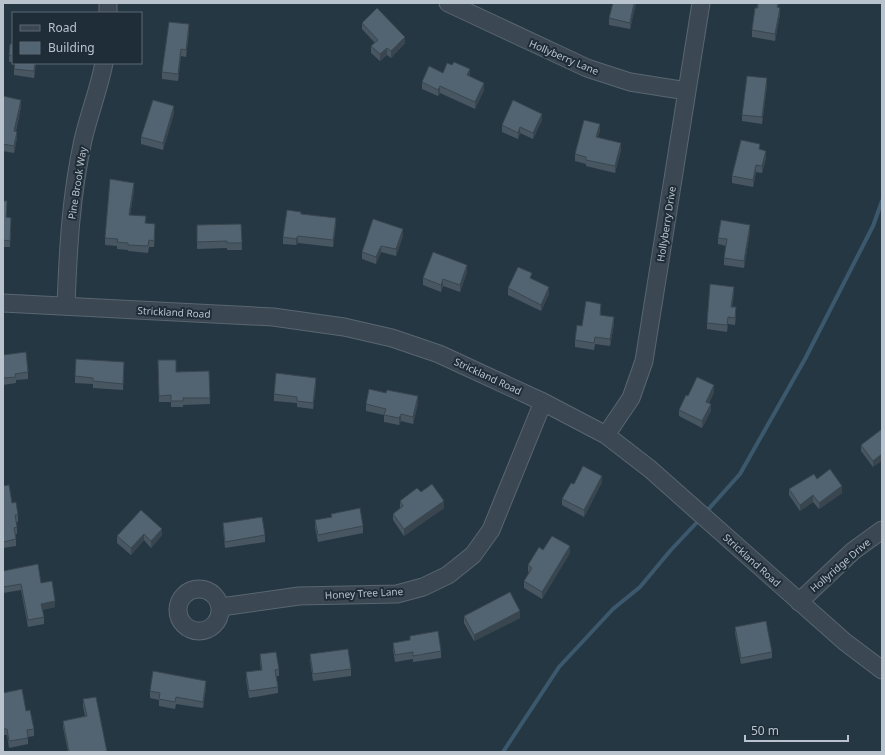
<svg xmlns="http://www.w3.org/2000/svg" width="885" height="755" font-family="'Noto Sans',sans-serif">
  <style>
    .lines { fill: none; stroke-linecap: round; stroke-linejoin: round }
    .stream { stroke: #3c586c; stroke-width: 4 }
    .minor-casing { stroke: #596670; stroke-width: 19 }
    .minor { stroke: #3b4853; stroke-width: 17 }
    .wall { fill: #475661 }
    .shaded-wall { fill: #39464f }
    .building { fill: #526471; stroke: #39464f }
    .labels { text-anchor: middle; dominant-baseline: central; stroke-width: 4; stroke-linejoin: round; paint-order: stroke }
    .street-label { font-size: 10px; fill: #b8c3cd; stroke: #1f2d38 }
  </style>
  <rect width="100%" height="100%" fill="#263744"/>
  <g class="lines">
    <!-- stream -->
    <path class="stream" d="M705 513 740 474 805 359 873 226 882 201
      M503 752 559 667 613 609 640 587 670 551 701 518"/>
    <defs>
      <path id="minor" d="M108 3V13
        M448 3 587 68 630 82 687 91
        M3 303 273 317 344 327 392 338 439 354 543 402 606 435 650 469 845 642 882 670
        M66 306C68 250 71 195 83 140 89 114 99 89 104 63
        M606 435 631 398 644 361 701 3
        M178 610a21 21 0 1 1 42 0a21 21 0 1 1-42 0Z
        M799 602 853 551 882 530
        M221 607 299 596 397 594 423 587 448 575 473 555 491 530 543 402"/>
    </defs>
    <!-- minor casing -->
    <use href="#minor" class="minor-casing"/>
    <!-- minor -->
    <use href="#minor" class="minor"/>
  </g>
  <!-- wall -->
  <path class="wall" d="M636 3 630 29 609 25V18Z
    M758 3H779L778 7 780 14 775 41 752 37V30Z
    M362 23 405 43 391 58 387 55 380 61 371 53V46L375 43 362 29Z
    M189 31 186 57 181 56 178 81 162 79V72Z
    M13 44V62H9V55Z
    M36 63 34 78 14 75V69Z
    M443 73 470 76 484 90 475 109 440 93 438 96 422 89V82Z
    M767 85 762 124 742 121V115Z
    M3 96 21 107 16 131 17 138 14 153 3 151Z
    M174 113 163 150 141 144V137Z
    M542 120 533 139 520 133 518 139 502 132V125Z
    M600 130 598 137 621 150 615 173 586 166V164L575 161V154Z
    M760 149 766 158 762 173 756 172 753 187 732 183V176Z
    M134 190 130 215 146 223 155 231 154 247H149L148 253 128 251V250L117 249V246L105 245V238Z
    M3 201 7 208 6 217 11 224 10 247H3Z
    M301 214 336 224 333 247 298 243 296 245 283 244V237Z
    M241 224 242 250H227V248L197 249V225Z
    M750 231 744 268 724 265V258L726 246 718 244V238Z
    M403 236 396 256 381 252 376 264 362 259V252Z
    M467 272 460 292 443 286 441 292 423 285V278Z
    M532 279 549 294 541 311 508 295V288Z
    M734 293 732 307 736 314 735 325 728 324 727 332 707 329V323Z
    M601 310V315L614 324 610 346 595 344 594 350 575 347V340L582 326Z
    M3 355 28 372V379L16 380V383L3 385Z
    M158 360 176 372 209 371 210 404 183 405V407H171V402H159Z
    M124 369 123 390 93 388V384L75 383V376Z
    M316 385 313 409 297 407V403L274 401V394Z
    M714 392 709 403 711 411 702 428 679 416V410L688 396Z
    M418 403 413 424 401 421 399 425 384 422V415L366 411V404Z
    M882 429 873 467 861 451V445Z
    M817 479 842 493 819 509 813 502 800 511 789 495V489Z
    M602 482 584 517 562 505V499L574 484Z
    M3 486 18 515V522H16L17 527V534H15L16 539V546L3 548Z
    M421 492 444 508 404 536 393 520V514L400 508V501Z
    M331 514 363 526V533L318 542 315 527V520L331 517Z
    M223 523 265 535V542L225 548 223 529Z
    M162 529V535L151 548 144 540 131 555 117 543V536Z
    M543 550 570 553 542 599 524 588V581L529 573 528 571V565Z
    M3 571 41 583 55 607 42 610 44 617V624L28 627 21 590 3 593Z
    M464 616 520 618 474 641 464 623Z
    M735 627 772 652V658L741 664 735 633Z
    M410 636 441 651V658L413 662V659L395 662 393 650V643L410 640Z
    M260 654 279 669V676H276L278 687V693L249 698 246 679V672L261 670 260 661Z
    M310 654 351 669V676L313 681 310 660Z
    M206 688 203 708 176 704 175 709 159 706V700L150 698V691Z
    M3 693 26 711 34 729V736L28 737V744L9 748 7 735H3Z
    M83 699 107 752H68L63 727V721L85 716 83 706Z"/>
  <!-- shaded-wall -->
  <path class="shaded-wall" d="M634 3H636L630 29V23Z
    M780 8V14L775 41V34Z
    M189 24V31L186 57V50Z
    M405 37V43L391 58V51Z
    M387 48V55L380 61V54Z
    M181 49V56L178 81V74Z
    M35 63H36L34 78V71Z
    M470 69V76L467 82V75Z
    M767 78V85L762 124V117Z
    M484 83V90L475 109V102Z
    M440 86V93L438 96V90Z
    M21 100V107L14 137V131Z
    M174 106V113L163 150V143Z
    M542 114V120L533 139V133Z
    M600 124V130L596 143V137Z
    M520 127V133L518 139V133Z
    M17 132V138L14 153V146Z
    M621 143V150L615 173V166Z
    M766 151V158L762 173V166Z
    M756 165V172L753 187V180Z
    M134 183V190L129 221V215Z
    M336 218V224L333 247V240Z
    M750 225V231L744 268V261Z
    M403 229V236L396 256V249Z
    M298 236V243L296 245V239Z
    M381 246V252L376 264V257Z
    M467 265V272L460 292V285Z
    M443 279V286L441 292V285Z
    M549 287V294L541 311V305Z
    M734 287V293L731 313V307Z
    M601 304V310L600 321V315Z
    M736 307V314L735 325V318Z
    M614 317V324L610 346V339Z
    M728 317V324L727 332V325Z
    M316 378V385L313 409V403Z
    M714 385V392L706 408V402Z
    M418 396V403L413 424V417Z
    M711 404V411L702 428V421Z
    M401 414V421L399 425V418Z
    M882 454V461L873 467V461Z
    M602 476V482L584 517V510Z
    M842 486V493L819 509V503Z
    M813 495V502L800 511V505Z
    M444 501V508L404 536V529Z
    M162 529V535L151 548V541Z
    M144 534V540L131 555V548Z
    M570 546V553L542 599V592Z
    M55 601V607L41 610V604Z
    M520 611V618L474 641V635Z
    M206 681V688L203 708V702Z"/>
  <!-- building -->
  <path class="building" d="M613 3H634L630 23 609 18Z
    M758 3H778L777 7 780 8 775 34 752 30 755 8H758Z
    M377 8 405 37 391 51 387 48 380 54 371 46 378 40 362 23Z
    M169 22 189 24 186 50 181 49 178 74 162 72Z
    M10 44H13V56L9 55Z
    M454 62 470 69 467 75 484 83 475 102 440 86 438 90 422 82 429 66 443 73 447 63 452 65Z
    M15 63H35L34 71 14 69Z
    M747 76 767 78 762 117 742 115Z
    M3 96 21 100 14 131 17 132 14 146 3 144Z
    M153 100 174 106 163 143 141 137Z
    M513 100 542 114 533 133 520 127 518 133 502 125Z
    M584 120 600 124 596 137 621 143 615 166 586 160V157L575 154Z
    M741 140 760 144 759 149 766 151 762 166 756 165 753 180 732 176Z
    M110 179 134 183 129 215 146 216 145 223 155 224 154 241 149 240 148 246 128 245V243L117 242 118 239 105 238Z
    M3 201H7L6 217 11 218 10 241 3 240Z
    M287 210 301 212V214L336 218 333 240 298 236 296 239 283 237Z
    M373 219 403 229 396 249 381 246 376 257 362 252Z
    M721 220 750 225 744 261 724 258 727 239 718 238Z
    M241 224 242 243H227V241L197 242V225Z
    M433 252 467 265 460 285 443 279 441 285 423 278Z
    M518 267 532 273 530 278 549 287 541 305 508 288Z
    M710 284 734 287 731 307H736L735 318 728 317 727 325 707 323Z
    M586 301 601 304 600 315 614 317 610 339 595 337 594 343 575 340 577 325 582 326Z
    M26 352 28 372 15 374 16 377 3 378V355Z
    M76 359 124 362 123 384 93 381V378L75 376Z
    M158 360H176V372L209 371 210 398H183V401H171V395L159 396Z
    M276 373 316 378 313 403 297 401V397L274 394Z
    M697 377 714 385 706 402 711 404 702 421 679 410 686 395 688 396Z
    M369 389 386 393 387 390 418 396 413 417 401 414 399 418 384 415 386 409 366 404Z
    M882 429V454L873 461 861 445Z
    M583 466 602 476 584 510 562 499 571 483 574 484Z
    M830 469 842 486 819 503 813 495 800 505 789 489 814 474 817 479Z
    M432 484 444 501 404 529 393 514 403 506 400 501 417 488 421 492Z
    M9 485 12 503 16 502 18 515H15L17 527 14 528 16 539 3 542V486Z
    M360 508 363 526 318 535 315 520 332 517 331 514Z
    M141 510 162 529 151 541 144 534 131 548 117 536Z
    M262 517 265 535 225 542 223 523Z
    M552 536 570 546 542 592 524 581 532 568 528 565 539 547 543 550Z
    M38 564 41 583 52 581 55 601 41 604 44 617 28 620 21 584 3 587V571Z
    M510 592 520 611 474 635 464 616Z
    M766 621 772 652 741 658 735 627Z
    M438 631 441 651 413 656V652L395 655 393 643 410 640V636Z
    M348 649 351 669 313 674 310 654Z
    M276 652 279 669 275 670 278 687 249 691 246 672 262 670 260 654Z
    M153 671 206 681 203 702 176 697 175 702 159 699 160 693 150 691Z
    M22 689 26 711 30 710 34 729 27 730 28 738 9 741 7 729H3V693Z
    M96 697 107 752H69L63 721 87 716 83 699Z"/>
  <g class="labels">
    <!-- street labels -->
    <g class="street-label">
      <text transform="translate(564 57) rotate(23)">Hollyberry Lane</text>
      <text transform="translate(77 183) rotate(-81)">Pine Brook Way</text>
      <text transform="translate(666 224) rotate(-81)">Hollyberry Drive</text>
      <text transform="translate(174 312) rotate(3)">Strickland Road</text>
      <text transform="translate(488 376) rotate(25)">Strickland Road</text>
      <text transform="translate(752 560) rotate(42)">Strickland Road</text>
      <text transform="translate(840 565) rotate(-41)">Hollyridge Drive</text>
      <text transform="translate(364 593) rotate(-3)">Honey Tree Lane</text>
    </g>
  </g>
  <!-- border -->
  <rect width="885" height="755" fill="none" stroke="#b8c3cd" stroke-width="8"/>
  <!-- legend -->
  <rect x="12" y="12" width="130" height="52" fill="#1f2d38" stroke="#5c6974"/>
  <rect x="20" y="25" width="20" height="6" fill="#3b4853" stroke="#5c6974"/>
  <text x="48" y="32" font-size="12" fill="#b8c3cd">Road</text>
  <rect x="20" y="42" width="20" height="12" fill="#526471" stroke="#5c6974"/>
  <text x="48" y="52" font-size="12" fill="#b8c3cd">Building</text>
  <!-- scale -->
  <path d="M745 735v6h103v-6" fill="none" stroke="#b8c3cd" stroke-width="2"/>
  <text x="751" y="735" font-size="12" fill="#b8c3cd" stroke="#1f2d38" stroke-width="3" paint-order="stroke">50 m</text>
</svg>
